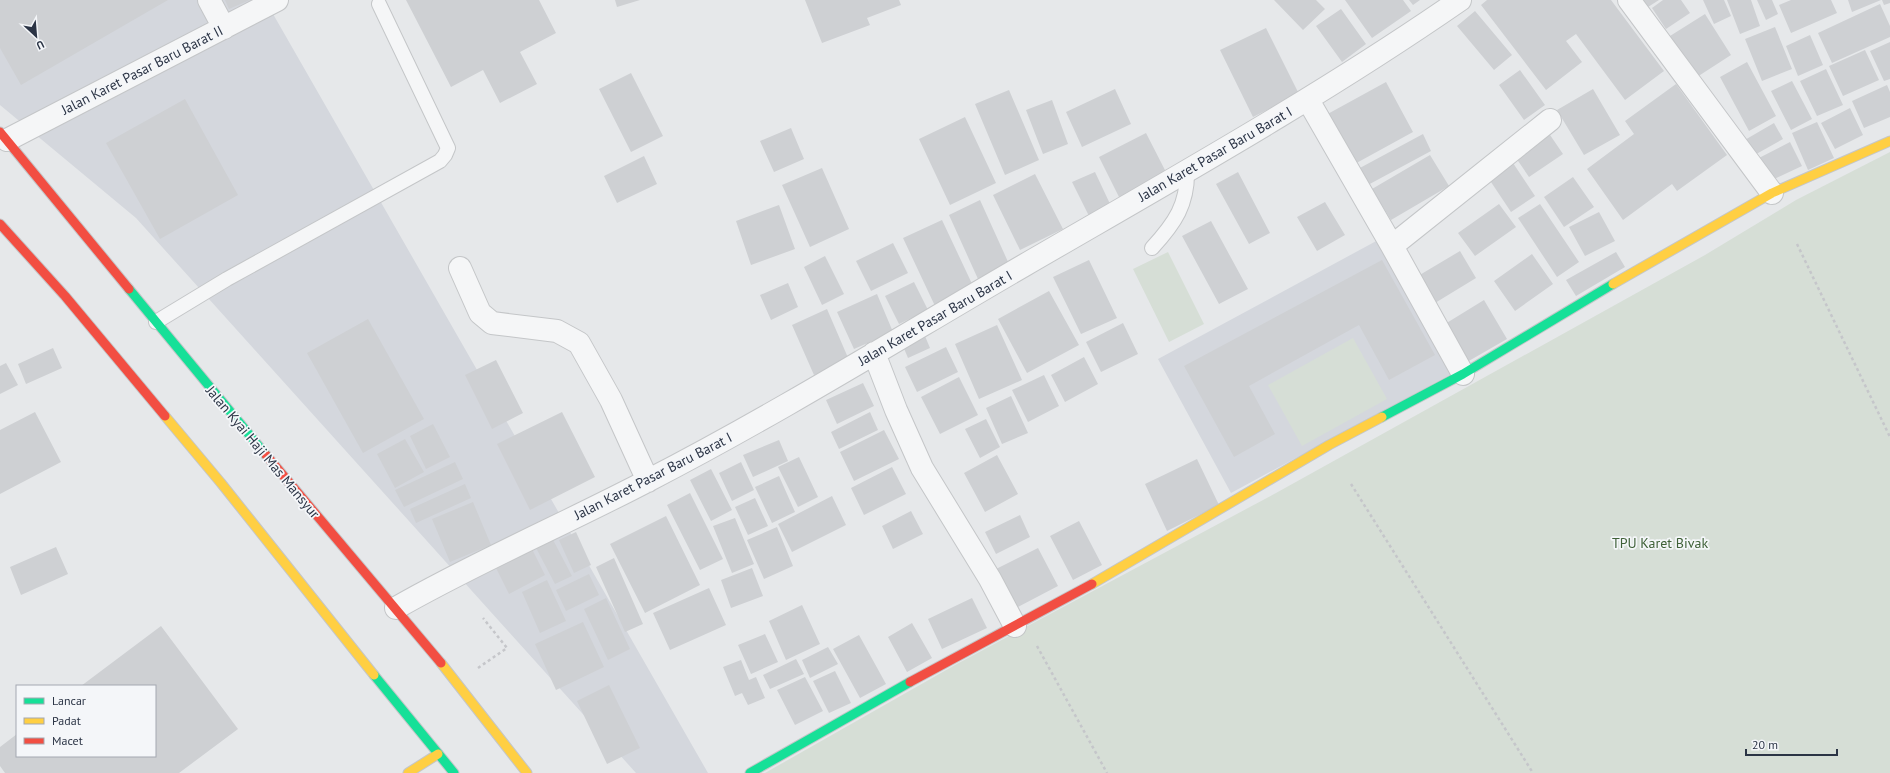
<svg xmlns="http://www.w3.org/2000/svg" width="1890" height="773" font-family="'PT Sans',sans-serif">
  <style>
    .built { fill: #d4d7dd }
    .green { fill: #d6ded6 }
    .building { fill: #ced0d3 }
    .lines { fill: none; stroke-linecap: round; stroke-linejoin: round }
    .lane-casing { stroke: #c4c6c8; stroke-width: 16 }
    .street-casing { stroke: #c4c6c8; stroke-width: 24 }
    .fast-casing { stroke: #c4c6c8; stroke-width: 11 }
    .slow-casing { stroke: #c4c6c8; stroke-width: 11 }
    .jam-casing { stroke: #c4c6c8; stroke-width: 11 }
    .path { stroke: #c5c6ca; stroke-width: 2.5; stroke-dasharray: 3 3; stroke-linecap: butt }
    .lane { stroke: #f5f6f7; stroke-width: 14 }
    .street { stroke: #f5f6f7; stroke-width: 22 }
    .fast { stroke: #16e098; stroke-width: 9 }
    .slow { stroke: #ffcf43; stroke-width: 9 }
    .jam { stroke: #f24e42; stroke-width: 9 }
    .labels { text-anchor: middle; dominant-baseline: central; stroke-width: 3.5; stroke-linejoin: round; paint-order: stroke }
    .street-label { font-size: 14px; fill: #2b3445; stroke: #f4f6f9 }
    .park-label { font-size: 14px; fill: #3f6138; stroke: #f4f6f9 }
  </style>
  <rect width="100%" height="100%" fill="#e6e8ea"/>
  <!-- built -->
  <path class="built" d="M0 0H265L708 773H636L136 218 0 105Z
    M1380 239 1453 373 1231 493 1158 359Z"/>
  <!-- green -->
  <path class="green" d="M1890 152V773H765L955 665 1276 493 1705 255 1796 200Z
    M1168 252 1204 324 1169 342 1133 269Z
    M1353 338 1387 399 1302 446 1268 385Z"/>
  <!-- building -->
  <path class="building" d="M0 0H168L21 85 0 48Z
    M225 0H250L229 9Z
    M406 0H539L556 33 520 52 537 84 500 103 483 70 451 87Z
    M615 0H640L617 7Z
    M805 0H899L901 5 867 18 870 25 822 43Z
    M1274 0H1316L1325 9 1303 30Z
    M1345 0H1403L1411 11 1372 38Z
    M1409 0H1420L1413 5Z
    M1487 0H1611L1664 71 1625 100 1576 34 1566 41 1582 62 1546 90 1481 5Z
    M1643 0H1659L1648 7Z
    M1663 0H1681L1690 13 1666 29 1652 8Z
    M1703 0H1724L1731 16 1714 24Z
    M1727 0H1751L1760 26 1740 34Z
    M1757 0H1772L1778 14 1766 20Z
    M1791 0H1831L1837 13 1791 33 1779 5Z
    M1848 0H1881L1852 12Z
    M1882 0H1890V3L1884 5Z
    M1880 4 1890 26V37L1832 63 1818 33Z
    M1341 9 1366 44 1342 62 1316 26Z
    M1475 11 1512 55 1494 70 1457 26Z
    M1705 14 1731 55 1697 77 1670 36Z
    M1775 27 1792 69 1762 81 1745 39Z
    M1266 28 1299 94 1253 117 1220 50Z
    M1810 35 1823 65 1798 76 1786 46Z
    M1890 42V79L1884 81 1870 51Z
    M1865 50 1879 80 1843 96 1829 66Z
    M1747 62 1776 116 1749 131 1720 77Z
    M1826 69 1843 105 1817 116 1800 81Z
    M1520 70 1545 105 1524 120 1499 85Z
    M631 73 663 136 631 152 599 89Z
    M1792 81 1812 119 1791 130 1771 91Z
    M1386 82 1413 132 1351 166 1324 116Z
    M1676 84 1727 155 1677 191 1672 184 1623 220 1587 169 1634 134 1625 121Z
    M1887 85 1890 92V117L1864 128 1852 101Z
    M1115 89 1131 124 1082 147 1066 112Z
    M1593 89 1620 135 1584 155 1557 110Z
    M1009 90 1039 160 1005 175 975 104Z
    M185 99 238 195 160 239 106 143Z
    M1052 100 1068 144 1043 154 1026 110Z
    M1850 108 1863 135 1835 149 1821 123Z
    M965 117 996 183 950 205 919 139Z
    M1817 122 1834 158 1808 170 1792 133Z
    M1774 123 1783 139 1751 157 1743 141Z
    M791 128 804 159 774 172 760 141Z
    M1548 132 1563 154 1529 177 1514 155Z
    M1146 133 1168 176 1121 201 1099 157Z
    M1423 134 1431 151 1366 186 1358 169Z
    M1790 142 1802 166 1768 182 1757 159Z
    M1430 155 1449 186 1391 220 1372 189Z
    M644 156 657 184 617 203 604 176Z
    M1511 160 1535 196 1511 212 1487 176Z
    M822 168 849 229 810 247 782 185Z
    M1095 172 1111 206 1089 216 1072 182Z
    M1238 172 1270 233 1249 244 1216 184Z
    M1035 174 1063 229 1020 250 993 195Z
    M1573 177 1594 207 1564 227 1544 197Z
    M980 200 1009 264 978 279 949 215Z
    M1325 202 1345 235 1317 251 1297 217Z
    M1499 204 1516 227 1475 256 1458 233Z
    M1540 204 1579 262 1557 277 1518 218Z
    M779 205 795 249 751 265 736 221Z
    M1599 212 1615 241 1585 256 1569 227Z
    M942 220 974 288 935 306 903 238Z
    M1211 221 1248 289 1219 304 1182 236Z
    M893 243 908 273 871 291 856 261Z
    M1460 251 1476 278 1435 303 1418 276Z
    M1616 252 1625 267 1576 296 1566 280Z
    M1532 254 1553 284 1515 311 1494 281Z
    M825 256 844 294 822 305 804 267Z
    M1089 260 1117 318 1081 334 1053 277Z
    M1382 260 1435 355 1389 380 1359 325 1249 386 1275 434 1234 457 1184 366Z
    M914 282 928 310 899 324 885 296Z
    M788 283 798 307 771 320 760 295Z
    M1049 291 1079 345 1027 373 998 319Z
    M877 294 893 332 854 349 837 312Z
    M1484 300 1507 339 1467 362 1445 324Z
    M827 309 849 360 814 375 792 325Z
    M368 319 424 419 363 453 307 353Z
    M1123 323 1138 354 1101 372 1086 342Z
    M997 325 1022 380 979 399 955 344Z
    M922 329 930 348 908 358 900 339Z
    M946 347 958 372 917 392 905 367Z
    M53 348 62 368 26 384 18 364Z
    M1084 357 1098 384 1065 402 1051 375Z
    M496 360 523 413 492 429 465 375Z
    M6 363 18 385 0 394V366Z
    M1044 375 1059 406 1028 422 1012 390Z
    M959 377 978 415 940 434 921 397Z
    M863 383 874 406 837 424 826 400Z
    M1011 396 1028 433 1002 444 986 408Z
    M35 412 61 462 0 494V430Z
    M562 412 595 477 530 510 497 444Z
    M870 412 878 430 839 449 831 432Z
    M986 419 1000 447 980 458 965 429Z
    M433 424 450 457 426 469 410 436Z
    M884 430 899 459 854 481 840 452Z
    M405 439 424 472 395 488 377 454Z
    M779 440 788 461 753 477 743 455Z
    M997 455 1018 494 985 512 964 473Z
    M799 457 818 497 798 507 778 467Z
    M1197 459 1219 505 1167 531 1145 484Z
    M455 462 463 479 404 507 395 490Z
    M741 462 754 490 732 501 719 473Z
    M892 467 906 494 864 515 851 488Z
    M711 469 732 510 711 521 690 480Z
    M779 476 795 512 772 523 755 487Z
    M465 484 471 498 416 523 410 509Z
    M690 493 723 559 700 570 667 505Z
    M832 496 846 525 792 552 778 524Z
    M755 498 768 526 748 535 735 507Z
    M473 502 491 545 450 562 432 519Z
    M911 511 923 534 893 549 882 526Z
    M1020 515 1030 537 996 554 985 532Z
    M666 516 700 585 645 613 610 544Z
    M735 518 754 564 732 573 713 526Z
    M1079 521 1102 565 1073 580 1050 536Z
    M777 527 793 566 764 579 747 540Z
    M576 532 591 565 574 573 559 540Z
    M551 536 572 576 555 584 534 544Z
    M56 547 68 574 21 595 10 567Z
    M531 547 545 575 509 594 495 566Z
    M1038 548 1058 586 1016 608 996 569Z
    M614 558 643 624 625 632 596 567Z
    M752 568 763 596 731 608 721 580Z
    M589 574 599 595 566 611 556 590Z
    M547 580 566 621 540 633 522 592Z
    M709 588 726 625 670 650 653 613Z
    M606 598 630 649 608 660 584 609Z
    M972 598 987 628 942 649 928 619Z
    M802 605 820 644 786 660 769 621Z
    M583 622 604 667 556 690 535 644Z
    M912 623 932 658 907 672 888 637Z
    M161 626 238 729 179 773H5L0 766V747L17 734V756H155V686H81Z
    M765 634 778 662 751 674 738 645Z
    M859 635 886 684 860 698 833 649Z
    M828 647 838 664 810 678 802 660Z
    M796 659 804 674 770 689 763 675Z
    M741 660 749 680 756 677 765 698 748 705 742 693 735 696 723 667Z
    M835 671 851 703 829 713 813 681Z
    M805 677 823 711 795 725 777 690Z
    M609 685 640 748 607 764 577 701Z"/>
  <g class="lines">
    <defs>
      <path id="lane" d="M1152 248C1175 223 1188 204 1187 170
        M156 322 227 279 440 161 445 155 448 148 379 4"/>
      <path id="street" d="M209 0 224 28
        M1629 0 1772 193
        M1308 100 1392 246 1463 374
        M7 140 277 0
        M1392 246 1550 120
        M460 268 480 313 492 323 557 331 579 343 611 400 648 481
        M874 353 896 410 922 468 990 579 1015 626
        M396 608C478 561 565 524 649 480 777 414 899 338 1023 266 1171 180 1320 97 1460 0"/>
      <path id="fast" d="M129 289 266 455
        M1382 417 1463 374 1613 284
        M374 675 454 773
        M750 773 910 682"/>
      <path id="slow" d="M1613 284 1772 193 1890 141
        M165 416 221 483 374 675
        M1092 584 1329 445 1382 417
        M441 663 527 773
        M408 773 438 754"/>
      <path id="jam" d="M0 132 129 289
        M0 224 65 296 165 416
        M266 455 441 663
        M910 682 1092 584"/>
    </defs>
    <!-- lane casing -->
    <use href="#lane" class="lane-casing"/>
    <!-- street casing -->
    <use href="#street" class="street-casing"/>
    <!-- fast casing -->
    <use href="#fast" class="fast-casing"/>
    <!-- slow casing -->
    <use href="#slow" class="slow-casing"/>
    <!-- jam casing -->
    <use href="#jam" class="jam-casing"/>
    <!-- path -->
    <path class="path" d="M1797 244 1890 437
      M1351 484 1533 773
      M1037 646 1107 773
      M478 668 507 648 483 618"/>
    <!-- lane -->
    <use href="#lane" class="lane"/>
    <!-- street -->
    <use href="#street" class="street"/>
    <!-- fast -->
    <use href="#fast" class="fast"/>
    <!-- slow -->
    <use href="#slow" class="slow"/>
    <!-- jam -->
    <use href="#jam" class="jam"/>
  </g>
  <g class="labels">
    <!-- street labels -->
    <g class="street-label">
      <text transform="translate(142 70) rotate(-27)">Jalan Karet Pasar Baru Barat II</text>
      <text transform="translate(1215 154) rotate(-30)">Jalan Karet Pasar Baru Barat I</text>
      <text transform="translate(935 318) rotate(-30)">Jalan Karet Pasar Baru Barat I</text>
      <text transform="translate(263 452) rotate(50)">Jalan Kyai Haji Mas Mansyur</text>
      <text transform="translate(653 476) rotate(-27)">Jalan Karet Pasar Baru Barat I</text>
    </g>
    <!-- park labels -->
    <g class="park-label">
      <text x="1660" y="543">TPU Karet Bivak</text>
    </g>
  </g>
  <!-- legend -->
  <rect x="16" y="685" width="140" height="72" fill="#f4f6f9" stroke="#a4a8b1"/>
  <rect x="24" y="698" width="20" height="6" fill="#16e098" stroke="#a4a8b1"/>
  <text x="52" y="705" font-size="12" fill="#2b3445">Lancar</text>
  <rect x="24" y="718" width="20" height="6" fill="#ffcf43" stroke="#a4a8b1"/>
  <text x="52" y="725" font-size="12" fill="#2b3445">Padat</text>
  <rect x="24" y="738" width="20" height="6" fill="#f24e42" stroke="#a4a8b1"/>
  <text x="52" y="745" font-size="12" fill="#2b3445">Macet</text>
  <!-- north arrow -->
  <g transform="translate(36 36) rotate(154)" stroke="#f4f6f9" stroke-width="3" paint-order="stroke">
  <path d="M0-3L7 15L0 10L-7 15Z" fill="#2b3445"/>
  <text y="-6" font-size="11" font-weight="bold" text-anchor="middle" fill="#2b3445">U</text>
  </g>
  <!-- scale -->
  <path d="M1746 749v6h91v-6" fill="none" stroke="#2b3445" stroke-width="2"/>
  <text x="1752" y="749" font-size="12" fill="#2b3445" stroke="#f4f6f9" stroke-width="3" paint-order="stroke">20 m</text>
</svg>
